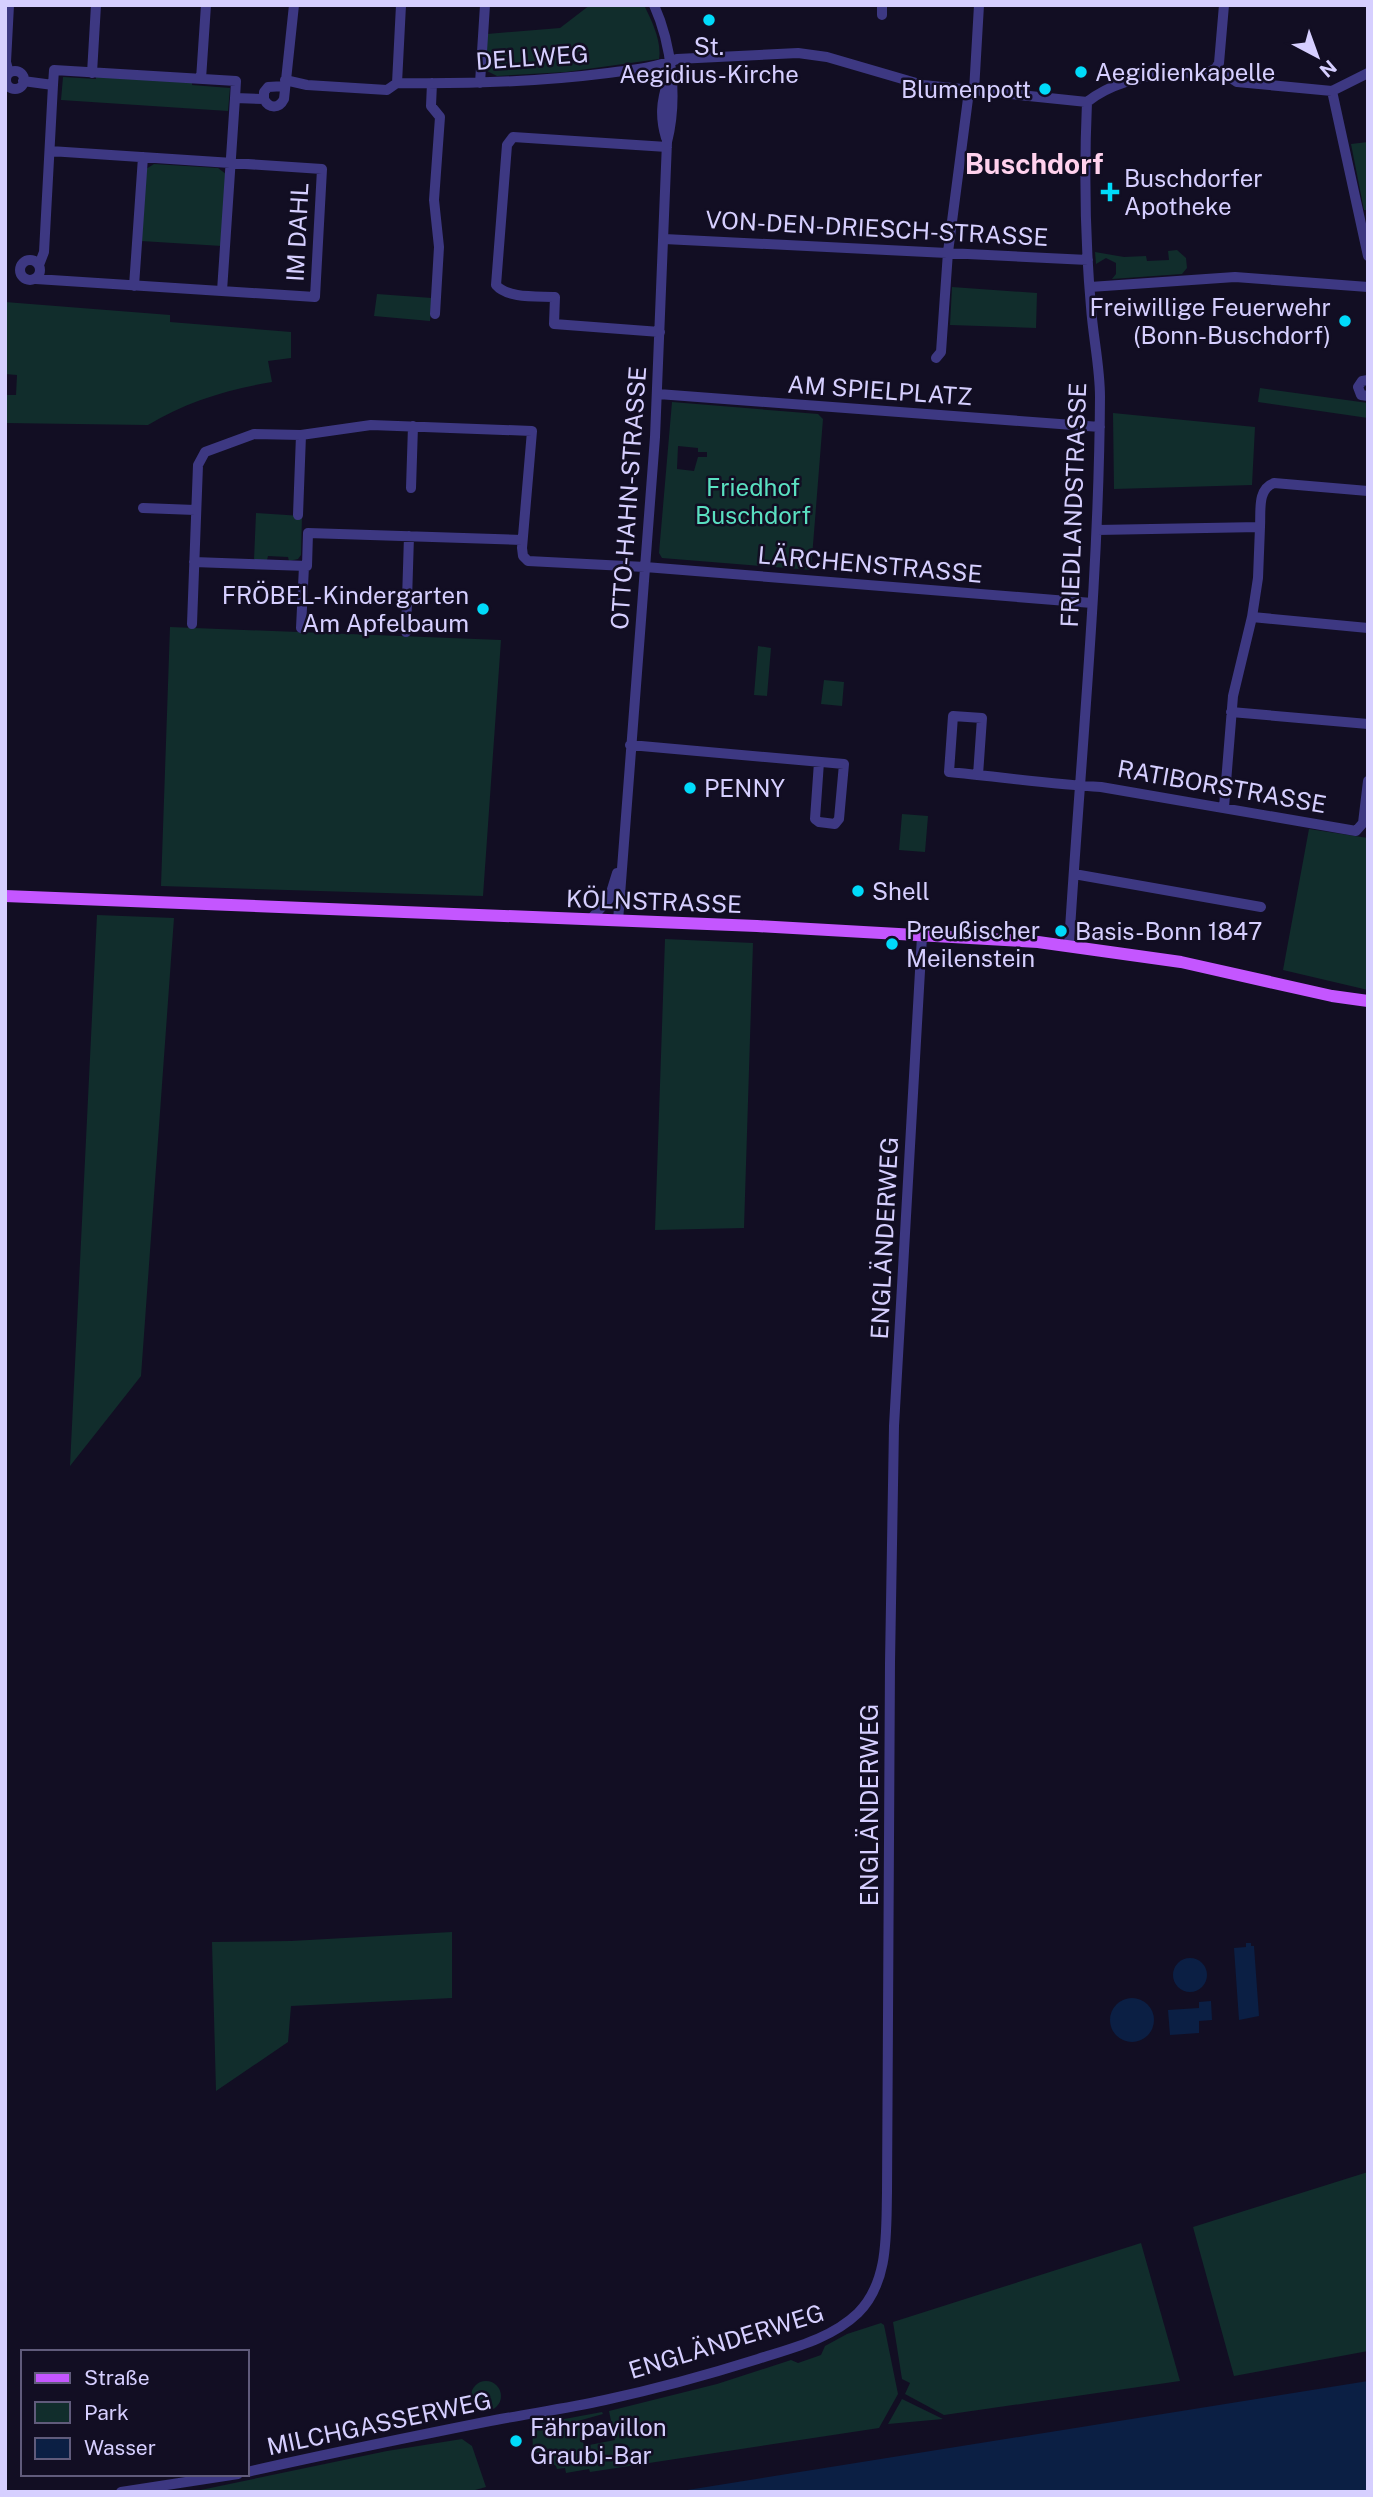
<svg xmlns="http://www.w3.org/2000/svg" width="1373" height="2497" font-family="'Public Sans',sans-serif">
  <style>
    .green { fill: #112d2c; fill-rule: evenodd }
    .water { fill: #0b1f44 }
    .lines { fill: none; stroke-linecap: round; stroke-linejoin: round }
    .minor { stroke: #3d3882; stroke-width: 10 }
    .major { stroke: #c456ff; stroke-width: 12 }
    .poi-dot { fill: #00dbfa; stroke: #120e23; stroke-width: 2.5 }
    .labels { text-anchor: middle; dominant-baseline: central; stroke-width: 5; stroke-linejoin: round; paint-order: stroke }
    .poi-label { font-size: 24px; fill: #d6cfff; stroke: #120e23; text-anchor: start }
    .street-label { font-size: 24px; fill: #d6cfff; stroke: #120e23 }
    .park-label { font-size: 24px; fill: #5ae0c1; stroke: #120e23 }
    .quarter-label { font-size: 28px; font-weight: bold; fill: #ffd1ed; stroke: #120e23 }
  </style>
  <rect width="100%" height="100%" fill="#120e23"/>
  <!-- green -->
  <path class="green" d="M590 5H644C652 21 662 42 659 59L566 72 497 76 487 71 485 63 487 34 560 28Z
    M96 76 192 82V85L230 88 228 111 61 100 63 77 96 79Z
    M1368 142V210H1364L1351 144Z
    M154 164 218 168 226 174 222 246 141 241 146 169Z
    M1177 250 1186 258 1187 268 1182 274 1112 279 1116 274V263L1106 258 1096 264 1095 252 1124 257 1146 256 1147 261 1169 260 1168 251Z
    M952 287 1037 293 1036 328 950 325Z
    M377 294 432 298 430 321 374 316Z
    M5 302 170 315V322L291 332V358L268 361 272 382C229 389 185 402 148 425L5 423V395H16L17 375 5 374Z
    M1260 388 1368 403V418L1258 402Z
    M672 402 818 414 823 419 811 570 662 558 659 553ZM678 446 698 448V452H707V457H698L694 471 677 469Z
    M1113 413 1255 427 1252 485 1114 489Z
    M256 513 302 516 301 555 298 559 289 561 288 557 268 556 267 560H254Z
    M170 627 501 640 483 896 161 886Z
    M758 646 771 648 767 696 754 695Z
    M824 680 844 682 842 706 821 704Z
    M902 814 928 816 925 852 899 850Z
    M1309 829 1368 838V990L1283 970Z
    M97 915 174 918 141 1376 70 1466Z
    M665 939 753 943 744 1228 655 1230Z
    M452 1932V1998L291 2006 288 2042 216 2091 212 1942 291 1941Z
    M1368 2172V2351L1234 2376 1193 2227Z
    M1141 2243 1180 2381 944 2415 905 2394 910 2383 902 2379 893 2322Z
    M881 2323 884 2325 898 2394 879 2428 590 2472 589 2469 566 2473 565 2468 557 2469 556 2466 533 2451 532 2425 602 2412 603 2414 578 2421 584 2446 615 2440 609 2411 717 2384 791 2360 798 2363 821 2355 825 2346 847 2334Z
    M471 2396a15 15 0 1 1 30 0a15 15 0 1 1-30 0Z
    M902 2399 943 2419 888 2424Z
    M462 2439 472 2446 486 2487 468 2492H191L387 2451Z"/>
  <!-- water -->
  <path class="water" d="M1246 1943H1251V1946H1254L1259 2016 1239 2020 1234 1948 1246 1947Z
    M1173 1975a17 17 0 1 1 34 0a17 17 0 1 1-34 0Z
    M1110 2020a22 22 0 1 1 44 0a22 22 0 1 1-44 0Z
    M1211 2001 1212 2020 1199 2021V2033L1170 2035 1168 2010 1199 2008V2002Z
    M1368 2381V2492H675Z"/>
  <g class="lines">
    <!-- minor -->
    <path class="minor" d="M882 15V5
      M1216 68 1237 82 1332 91 1368 73
      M1216 68 1219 63 1224 5
      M6 80a9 9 0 1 1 18 0a9 9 0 1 1-18 0Z
      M9 73 6 62 9 5
      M92 73 96 5
      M201 79 206 5
      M285 80 307 85 387 90 397 83C468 84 538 82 608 73 631 70 655 68 677 59L798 53 827 57 923 85 1087 102C1112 82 1146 75 1178 73 1191 73 1205 76 1216 68
      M23 81 53 85 44 252 39 265
      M397 83 401 5
      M432 83 431 106 440 117 434 200 439 247 435 314
      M480 83 485 5
      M53 85 54 70 236 81 235 98 264 99
      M974 91 979 5
      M1332 91 1368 256
      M264 99C269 109 279 109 284 99L294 5
      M264 99V92L268 87 285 86
      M666 138C660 117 661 102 668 81
      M664 239 1088 260
      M20 270a10 10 0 1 1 20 0a10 10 0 1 1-20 0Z
      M36 279 315 297 322 169 50 151
      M134 286 143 157
      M1090 287 1235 277 1368 287
      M222 291 235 98
      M660 332 554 324 555 297C538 296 508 299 496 285L507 145 513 137 667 147
      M936 358 941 352 948 252 969 91
      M1368 380 1362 381 1358 387 1361 395 1368 396
      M658 394 1100 427
      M411 488 413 426
      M143 508 195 510
      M298 515 301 435
      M1097 530 1260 527C1261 511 1257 489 1274 483L1368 491
      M194 562 307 566 308 533 522 540
      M1252 617 1368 628
      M192 624 198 465 205 452 254 434 301 435 371 425 532 431 522 548 523 556 528 561 645 567 1092 603
      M301 628 304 566
      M406 632 409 536
      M1231 712 1368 724
      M630 745 844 764 839 819 835 824 819 822 815 819 819 762
      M978 775 982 718 953 716 949 772C1000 777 1050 784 1101 787L1356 831 1363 823 1368 781
      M1224 807 1233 696 1252 617 1258 578 1260 527
      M1074 874 1261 907
      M590 920 609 899 617 873
      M618 921 655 437 667 142C678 99 672 45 654 5
      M1069 945C1080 763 1099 580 1100 397 1100 367 1093 337 1091 307 1085 239 1084 170 1087 102
      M247 2472C326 2454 405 2438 485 2422 525 2414 565 2409 605 2400 656 2389 707 2375 758 2359 792 2348 831 2339 858 2313 889 2282 886 2234 887 2193L890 1663 894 1426 922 936
      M121 2492 238 2474"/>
    <!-- major -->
    <path class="major" d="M5 896 757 926 1038 942 1181 962 1332 996 1368 1001"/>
  </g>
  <!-- markers -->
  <g class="poi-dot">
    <circle cx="709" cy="20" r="7"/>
    <circle cx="1081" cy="72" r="7"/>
    <circle cx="1045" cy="89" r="7"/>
    <path d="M1106.5 181.5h7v7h7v7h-7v7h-7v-7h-7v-7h7z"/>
    <circle cx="1345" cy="321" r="7"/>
    <circle cx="483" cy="609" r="7"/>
    <circle cx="690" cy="788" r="7"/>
    <circle cx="858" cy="891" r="7"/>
    <circle cx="1061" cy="931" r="7"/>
    <circle cx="892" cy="944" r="7"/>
    <circle cx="516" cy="2441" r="7"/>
  </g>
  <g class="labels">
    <!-- poi labels -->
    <g class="poi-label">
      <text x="709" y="46" text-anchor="middle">St.<tspan x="709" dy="28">Aegidius-Kirche</tspan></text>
      <text x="1095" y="72">Aegidienkapelle</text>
      <text x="1031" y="89" text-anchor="end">Blumenpott</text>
      <text x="1124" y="178">Buschdorfer<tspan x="1124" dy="28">Apotheke</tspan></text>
      <text x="1331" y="307" text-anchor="end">Freiwillige Feuerwehr<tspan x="1331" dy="28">(Bonn-Buschdorf)</tspan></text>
      <text x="469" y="595" text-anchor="end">FRÖBEL-Kindergarten<tspan x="469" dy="28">Am Apfelbaum</tspan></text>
      <text x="704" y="788">PENNY</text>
      <text x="872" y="891">Shell</text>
      <text x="906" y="930">Preußischer<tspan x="906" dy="28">Meilenstein</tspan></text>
      <text x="1075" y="931">Basis-Bonn 1847</text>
      <text x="530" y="2427">Fährpavillon<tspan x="530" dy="28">Graubi-Bar</tspan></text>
    </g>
    <!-- street labels -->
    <g class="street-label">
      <text transform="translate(532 57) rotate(-4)">DELLWEG</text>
      <text transform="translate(877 228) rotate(3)">VON-DEN-DRIESCH-STRASSE</text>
      <text transform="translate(297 232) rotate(-87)">IM DAHL</text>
      <text transform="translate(880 390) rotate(4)">AM SPIELPLATZ</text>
      <text transform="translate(628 498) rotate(-86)">OTTO-HAHN-STRASSE</text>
      <text transform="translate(1073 505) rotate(-88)">FRIEDLANDSTRASSE</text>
      <text transform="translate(870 564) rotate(5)">LÄRCHENSTRASSE</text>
      <text transform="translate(1222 786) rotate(10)">RATIBORSTRASSE</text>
      <text transform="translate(654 901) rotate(2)">KÖLNSTRASSE</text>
      <text transform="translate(884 1238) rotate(-87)">ENGLÄNDERWEG</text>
      <text transform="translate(869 1805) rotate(-90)">ENGLÄNDERWEG</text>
      <text transform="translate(726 2341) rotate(-17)">ENGLÄNDERWEG</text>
      <text transform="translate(379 2423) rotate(-12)">MILCHGASSERWEG</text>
    </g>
    <!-- park labels -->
    <g class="park-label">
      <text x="753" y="487">Friedhof<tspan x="753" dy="28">Buschdorf</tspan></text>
    </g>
    <!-- quarter labels -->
    <g class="quarter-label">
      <text x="1034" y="163">Buschdorf</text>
    </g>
  </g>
  <!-- border -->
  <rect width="1373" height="2497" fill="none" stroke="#d6cfff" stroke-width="14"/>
  <!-- legend -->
  <rect x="21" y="2350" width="228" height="126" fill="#120e23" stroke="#605b7b" stroke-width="2"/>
  <rect x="35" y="2373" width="35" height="10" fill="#c456ff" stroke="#605b7b" stroke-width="2"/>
  <text x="84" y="2385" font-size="21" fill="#d6cfff">Straße</text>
  <rect x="35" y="2402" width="35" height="21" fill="#112d2c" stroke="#605b7b" stroke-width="2"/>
  <text x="84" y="2420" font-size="21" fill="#d6cfff">Park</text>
  <rect x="35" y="2438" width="35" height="21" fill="#0b1f44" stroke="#605b7b" stroke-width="2"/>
  <text x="84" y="2455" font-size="21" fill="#d6cfff">Wasser</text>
  <!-- north arrow -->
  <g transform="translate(1317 56) rotate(139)" stroke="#120e23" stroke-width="5" paint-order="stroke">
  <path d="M0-5L12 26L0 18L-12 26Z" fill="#d6cfff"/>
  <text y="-10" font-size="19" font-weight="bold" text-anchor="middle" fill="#d6cfff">N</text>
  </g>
</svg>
